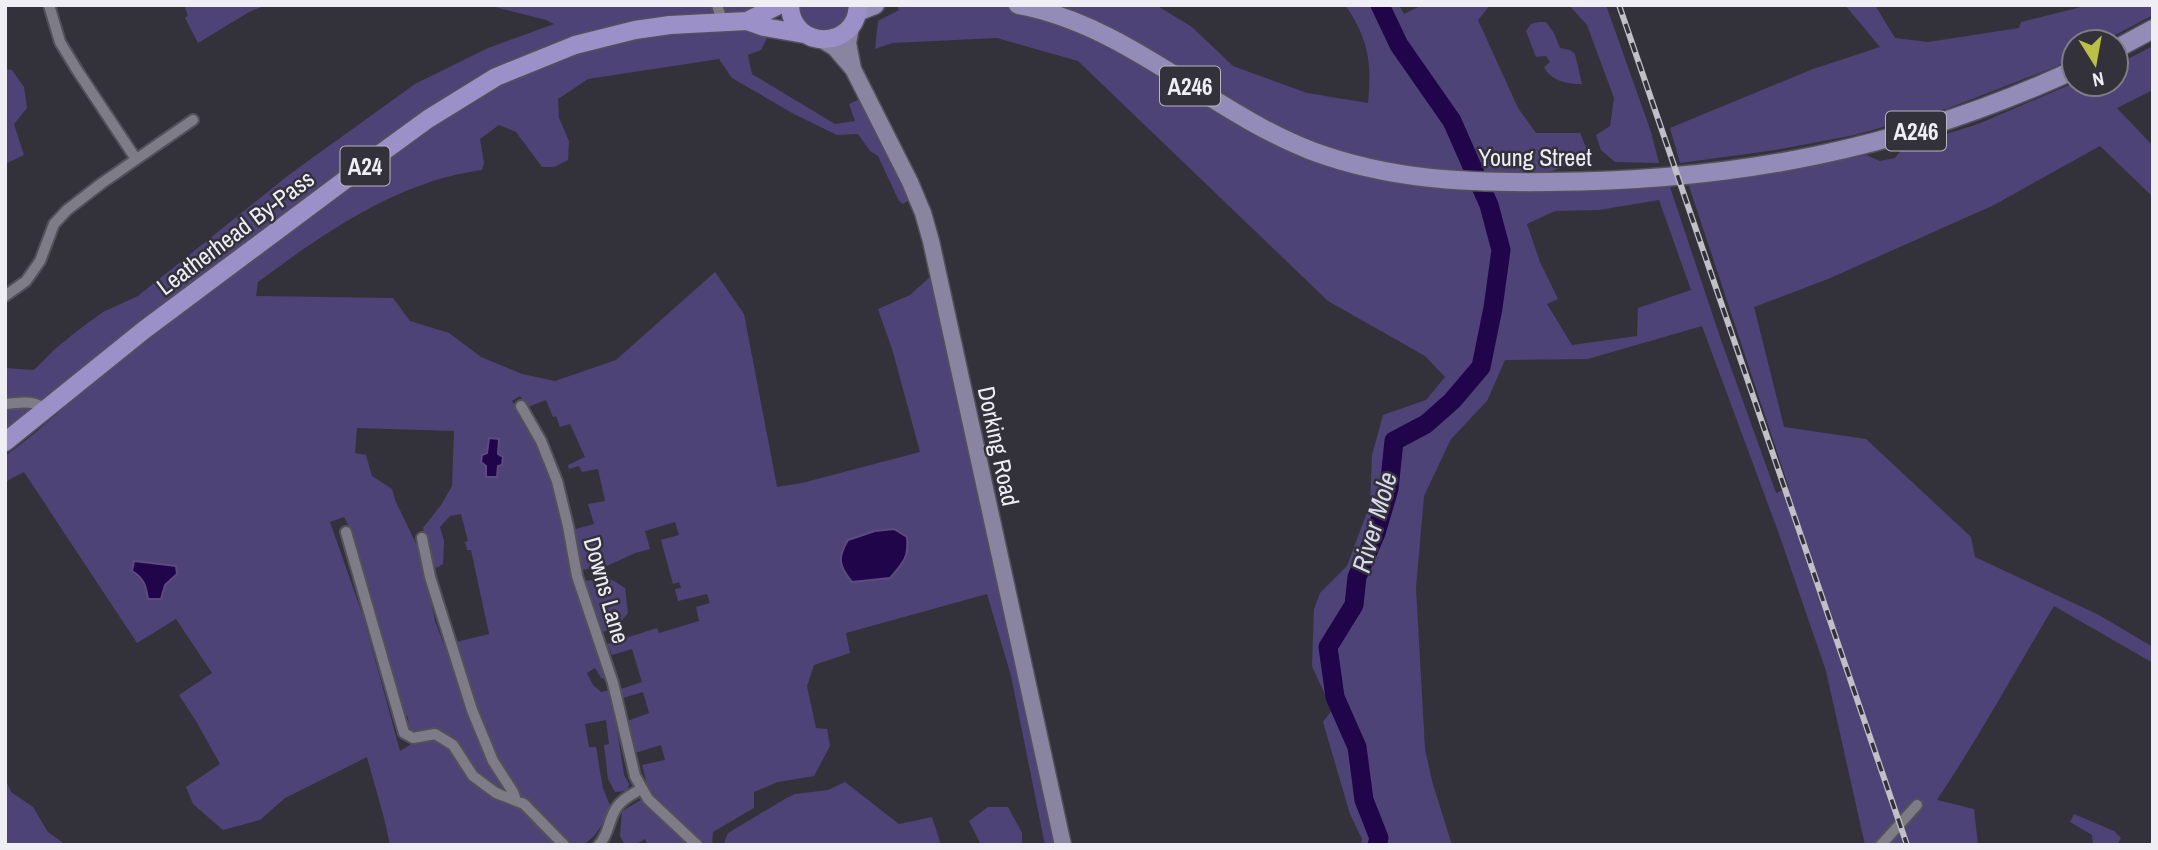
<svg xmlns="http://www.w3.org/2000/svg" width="2158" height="850" font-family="'Archivo Narrow',sans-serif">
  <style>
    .green { fill: #4e4377; fill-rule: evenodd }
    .water { fill: #20054b; stroke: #5e4b7e; stroke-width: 2 }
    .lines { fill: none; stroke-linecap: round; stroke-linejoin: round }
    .river { stroke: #20054b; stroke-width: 19 }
    .minor-casing { stroke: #525159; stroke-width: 14 }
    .secondary-casing { stroke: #525159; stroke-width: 19 }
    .primary-casing { stroke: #525159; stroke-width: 21 }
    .trunk-casing { stroke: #525159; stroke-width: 21 }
    .minor { stroke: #7e7c87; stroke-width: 10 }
    .secondary { stroke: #89849f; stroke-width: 16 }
    .primary { stroke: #948cb8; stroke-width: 18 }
    .trunk { stroke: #9b91c8; stroke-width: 18 }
    .rail-casing { stroke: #c1c0c7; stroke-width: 6 }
    .rail { stroke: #33323b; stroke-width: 3.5; stroke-dasharray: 10; stroke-linecap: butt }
    .labels { text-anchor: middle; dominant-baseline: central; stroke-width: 5; stroke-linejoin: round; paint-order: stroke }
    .shield { fill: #33323b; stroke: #b7b6bd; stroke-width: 2 }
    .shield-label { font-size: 23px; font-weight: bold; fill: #efeef5 }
    .street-label { font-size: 24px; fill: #efeef5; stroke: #33323b }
    .water-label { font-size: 26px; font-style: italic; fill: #dbd9ee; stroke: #33323b }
  </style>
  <rect width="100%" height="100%" fill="#33323b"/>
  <!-- green -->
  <path class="green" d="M184 5H266L249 12 198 43 185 18 188 16Z
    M487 5H763C737 18 706 12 677 16 626 24 576 42 526 58L5 433V368L34 370 55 349 77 331 103 312 138 296 290 174 415 84 488 48 554 24 546 20Z
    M799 5H850C847 38 803 40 799 5Z
    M897 5H1156L1192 27 1233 66 1307 93 1368 103C1372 64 1369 39 1345 5H1399L1404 14 1422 5H1490L1478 20 1518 108 1536 133H1580L1590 157 1547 173 1560 189H1627L1669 184 1721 340 1776 493 1789 488 1688 183 1738 178 1794 169 1866 155 1880 161 1895 158 1903 148 1978 124 2074 83 2116 84V65L2153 46V90L2117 108 2153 146V197L2100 146 1994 205 1828 279 1754 307 1784 427 1866 439 1971 537 1975 557 2099 615 2153 647V663L2054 606C2015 671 1979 737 1937 800L1974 809 1978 845H1865L1826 671 1779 534 1702 326 1588 359 1505 360 1487 401 1451 439 1424 496 1416 588 1425 749 1432 781 1452 845H1361L1362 839 1350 814 1323 722 1332 710 1312 666 1314 609 1320 593 1347 566 1370 504 1372 455 1383 415 1426 400 1445 377 1425 356 1328 301 1078 61 997 38 892 43 875 49 878 21 899 10ZM1659 200 1691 290 1638 308 1637 336 1572 345 1547 304 1558 299 1540 262 1527 224 1555 211 1599 210Z
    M1569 5H1606L1651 132 1659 163 1615 162 1601 150 1596 135 1610 126 1614 98 1587 25Z
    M1845 5H1875L1895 38 1928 42 2019 28 2021 22 2089 5H2153V15L2102 42H2074V57L2055 67 1949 108 1855 135 1776 150 1680 163 1670 128 1813 69 1880 47Z
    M1539 22H1546L1554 33 1560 48 1570 50 1575 54 1582 84C1568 85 1550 80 1544 67L1550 62 1546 56 1536 57 1526 31 1531 24Z
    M731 25 761 32 767 38 761 50 748 55 752 74 835 124 855 121 849 104 862 98 910 199 903 204 899 201 878 156 870 151 858 134 837 135 794 114 732 78 719 59 588 79 558 99 559 118 569 141 568 160 554 167H542L516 132 499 125 480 139 484 163 482 170C398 181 324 233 258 282L256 296 393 298 410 321 449 333 481 357 522 374 555 381 616 360 715 272 744 314 777 487 802 483 920 452 893 352 878 309 910 295 931 276 1055 845H1045L1011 676 987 594 846 633 850 653 814 665 807 686 816 728 827 729 830 746 814 776 778 782 754 792V808L713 832 712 845H707L669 814 648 788 642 765 665 760 661 745 635 753 627 721 649 713 643 692 623 698 621 689 642 682 632 649 612 655 607 644 657 628 659 633 699 621 696 607 710 603 707 594 678 601 675 589 681 588 679 582 673 584 661 540 679 535 675 522 645 531 650 549 635 553 607 566 581 570 572 530 594 524 588 504 605 501 598 469 582 472 579 466 569 469 568 465 585 457 570 424 560 427 556 416 553 417 546 400 528 407 520 396 512 401C547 446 560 500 575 554 586 596 597 637 608 679L601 678 595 668 587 673 593 685 601 692 611 690 624 775 629 784 627 791 615 792 608 779 604 745 609 744 606 720 585 724 589 747H596L603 789 610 805C604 821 598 837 582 845H390L384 818 367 757 285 798 260 820 223 830 193 804 186 787 220 764 196 721 179 695 212 673 176 619 137 643 24 472 5 482V456C34 436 60 410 87 388 166 326 246 264 327 205 361 180 394 152 429 128 517 67 624 32 731 25ZM357 428 454 431 452 486 441 505 423 528 434 565 436 568 443 564 444 541 440 527 450 516 461 514 468 541 465 542 467 550H471L489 634 444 645 435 621 422 556 395 500 392 489 372 476 366 455 355 453ZM344 517 352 532 403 713 408 717 410 745 400 751 364 619 330 522Z
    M5 69 12 70 24 87 27 108 14 124 24 155 5 164Z
    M609 578 625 588 628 613 616 627 603 632 584 581Z
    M5 778 11 792 33 807 48 832 66 845H5Z
    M845 782 899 824 932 817 941 845H723L728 833 785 799 795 794 828 790Z
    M641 800 691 845H648L645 839 635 845H625L620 836 622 811Z
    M988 807H1008L1022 833V845H981L969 821Z
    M2074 814 2114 831 2121 838 2117 845H2093L2092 835 2070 822Z"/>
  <!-- water -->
  <path class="water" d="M489 438 499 439 498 454 503 457 502 465 498 466 497 477H486V466L481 462 482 455 487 453Z
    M894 529 907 537C909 558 903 563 890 578L852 582C839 566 837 558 848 540L875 531Z
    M134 561 176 566 177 574 165 585 161 599H148C146 586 144 578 132 571Z"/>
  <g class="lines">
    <!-- river -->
    <path class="river" d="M1377 845 1379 838 1364 800 1357 747 1335 697 1328 647 1354 605 1357 577 1376 533 1389 489 1394 441 1426 424 1452 401 1481 367 1493 308 1501 250 1489 205 1452 121 1399 45 1380 5"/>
    <defs>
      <path id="minor" d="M49 5 60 42 77 70 136 159
        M717 5 722 21
        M5 296 26 281 40 261 54 224 67 210 102 183 193 120
        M5 404C21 403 33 399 46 410
        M521 406 541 441 557 481 568 526 577 576 613 683 635 776 648 799 697 845
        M346 532 404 733 413 738 435 734 453 745 473 776 496 793 524 804 564 845
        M422 538 430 577 472 710 493 761 513 792 516 800
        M599 845C608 835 608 824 614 812 619 801 631 795 641 789
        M1881 845 1917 805"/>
      <path id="secondary" d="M851 27 848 43 853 69 910 182 923 213 931 241 1063 845
        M822 40 835 48 853 69"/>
      <path id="primary" d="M1018 5C1128 25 1210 112 1312 151 1390 180 1467 183 1549 182 1737 181 1902 149 2074 70
        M857 12 875 5
        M2116 49 2153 29"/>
      <path id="trunk" d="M790 5C791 51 857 50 858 5
        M747 21 779 5
        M5 442 144 330 369 162 428 119 496 77 575 45 635 30 670 25 747 21 764 27 804 34"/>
    </defs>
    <!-- minor casing -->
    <use href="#minor" class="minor-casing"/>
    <!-- secondary casing -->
    <use href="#secondary" class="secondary-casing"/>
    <!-- primary casing -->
    <use href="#primary" class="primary-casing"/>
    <!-- trunk casing -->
    <use href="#trunk" class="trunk-casing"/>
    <!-- minor -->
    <use href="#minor" class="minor"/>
    <!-- secondary -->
    <use href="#secondary" class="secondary"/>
    <!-- primary -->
    <use href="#primary" class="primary"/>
    <!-- trunk -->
    <use href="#trunk" class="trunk"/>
    <defs>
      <path id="rail" d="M1619 5 1907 845"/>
    </defs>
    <!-- rail casing -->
    <use href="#rail" class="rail-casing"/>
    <!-- rail -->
    <use href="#rail" class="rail"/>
  </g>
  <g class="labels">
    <!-- shield labels -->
    <g class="shield">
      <rect x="1160" y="66.5" width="60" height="39" rx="5"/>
      <rect x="1886" y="111.5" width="60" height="39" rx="5"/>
      <rect x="340.5" y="146.5" width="49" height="39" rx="5"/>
    </g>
    <g class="shield-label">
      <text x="1190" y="86">A246</text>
      <text x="1916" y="131">A246</text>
      <text x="365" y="166">A24</text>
    </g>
    <!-- street labels -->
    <g class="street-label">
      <text x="1535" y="157">Young Street</text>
      <text transform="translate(235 232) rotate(-37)">Leatherhead By-Pass</text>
      <text transform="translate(999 446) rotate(78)">Dorking Road</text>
      <text transform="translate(607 590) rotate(74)">Downs Lane</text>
    </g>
    <!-- water labels -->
    <g class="water-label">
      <text transform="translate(1374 522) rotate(-74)">River Mole</text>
    </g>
  </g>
  <!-- border -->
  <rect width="2158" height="850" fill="none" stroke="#efeef5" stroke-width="14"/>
  <!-- north arrow -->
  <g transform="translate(2095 63) rotate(169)"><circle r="33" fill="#33323b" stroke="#7e7d85" stroke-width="2"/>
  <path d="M0-5L12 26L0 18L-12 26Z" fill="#bac045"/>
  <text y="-10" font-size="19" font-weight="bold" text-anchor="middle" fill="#efeef5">N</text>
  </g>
</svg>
